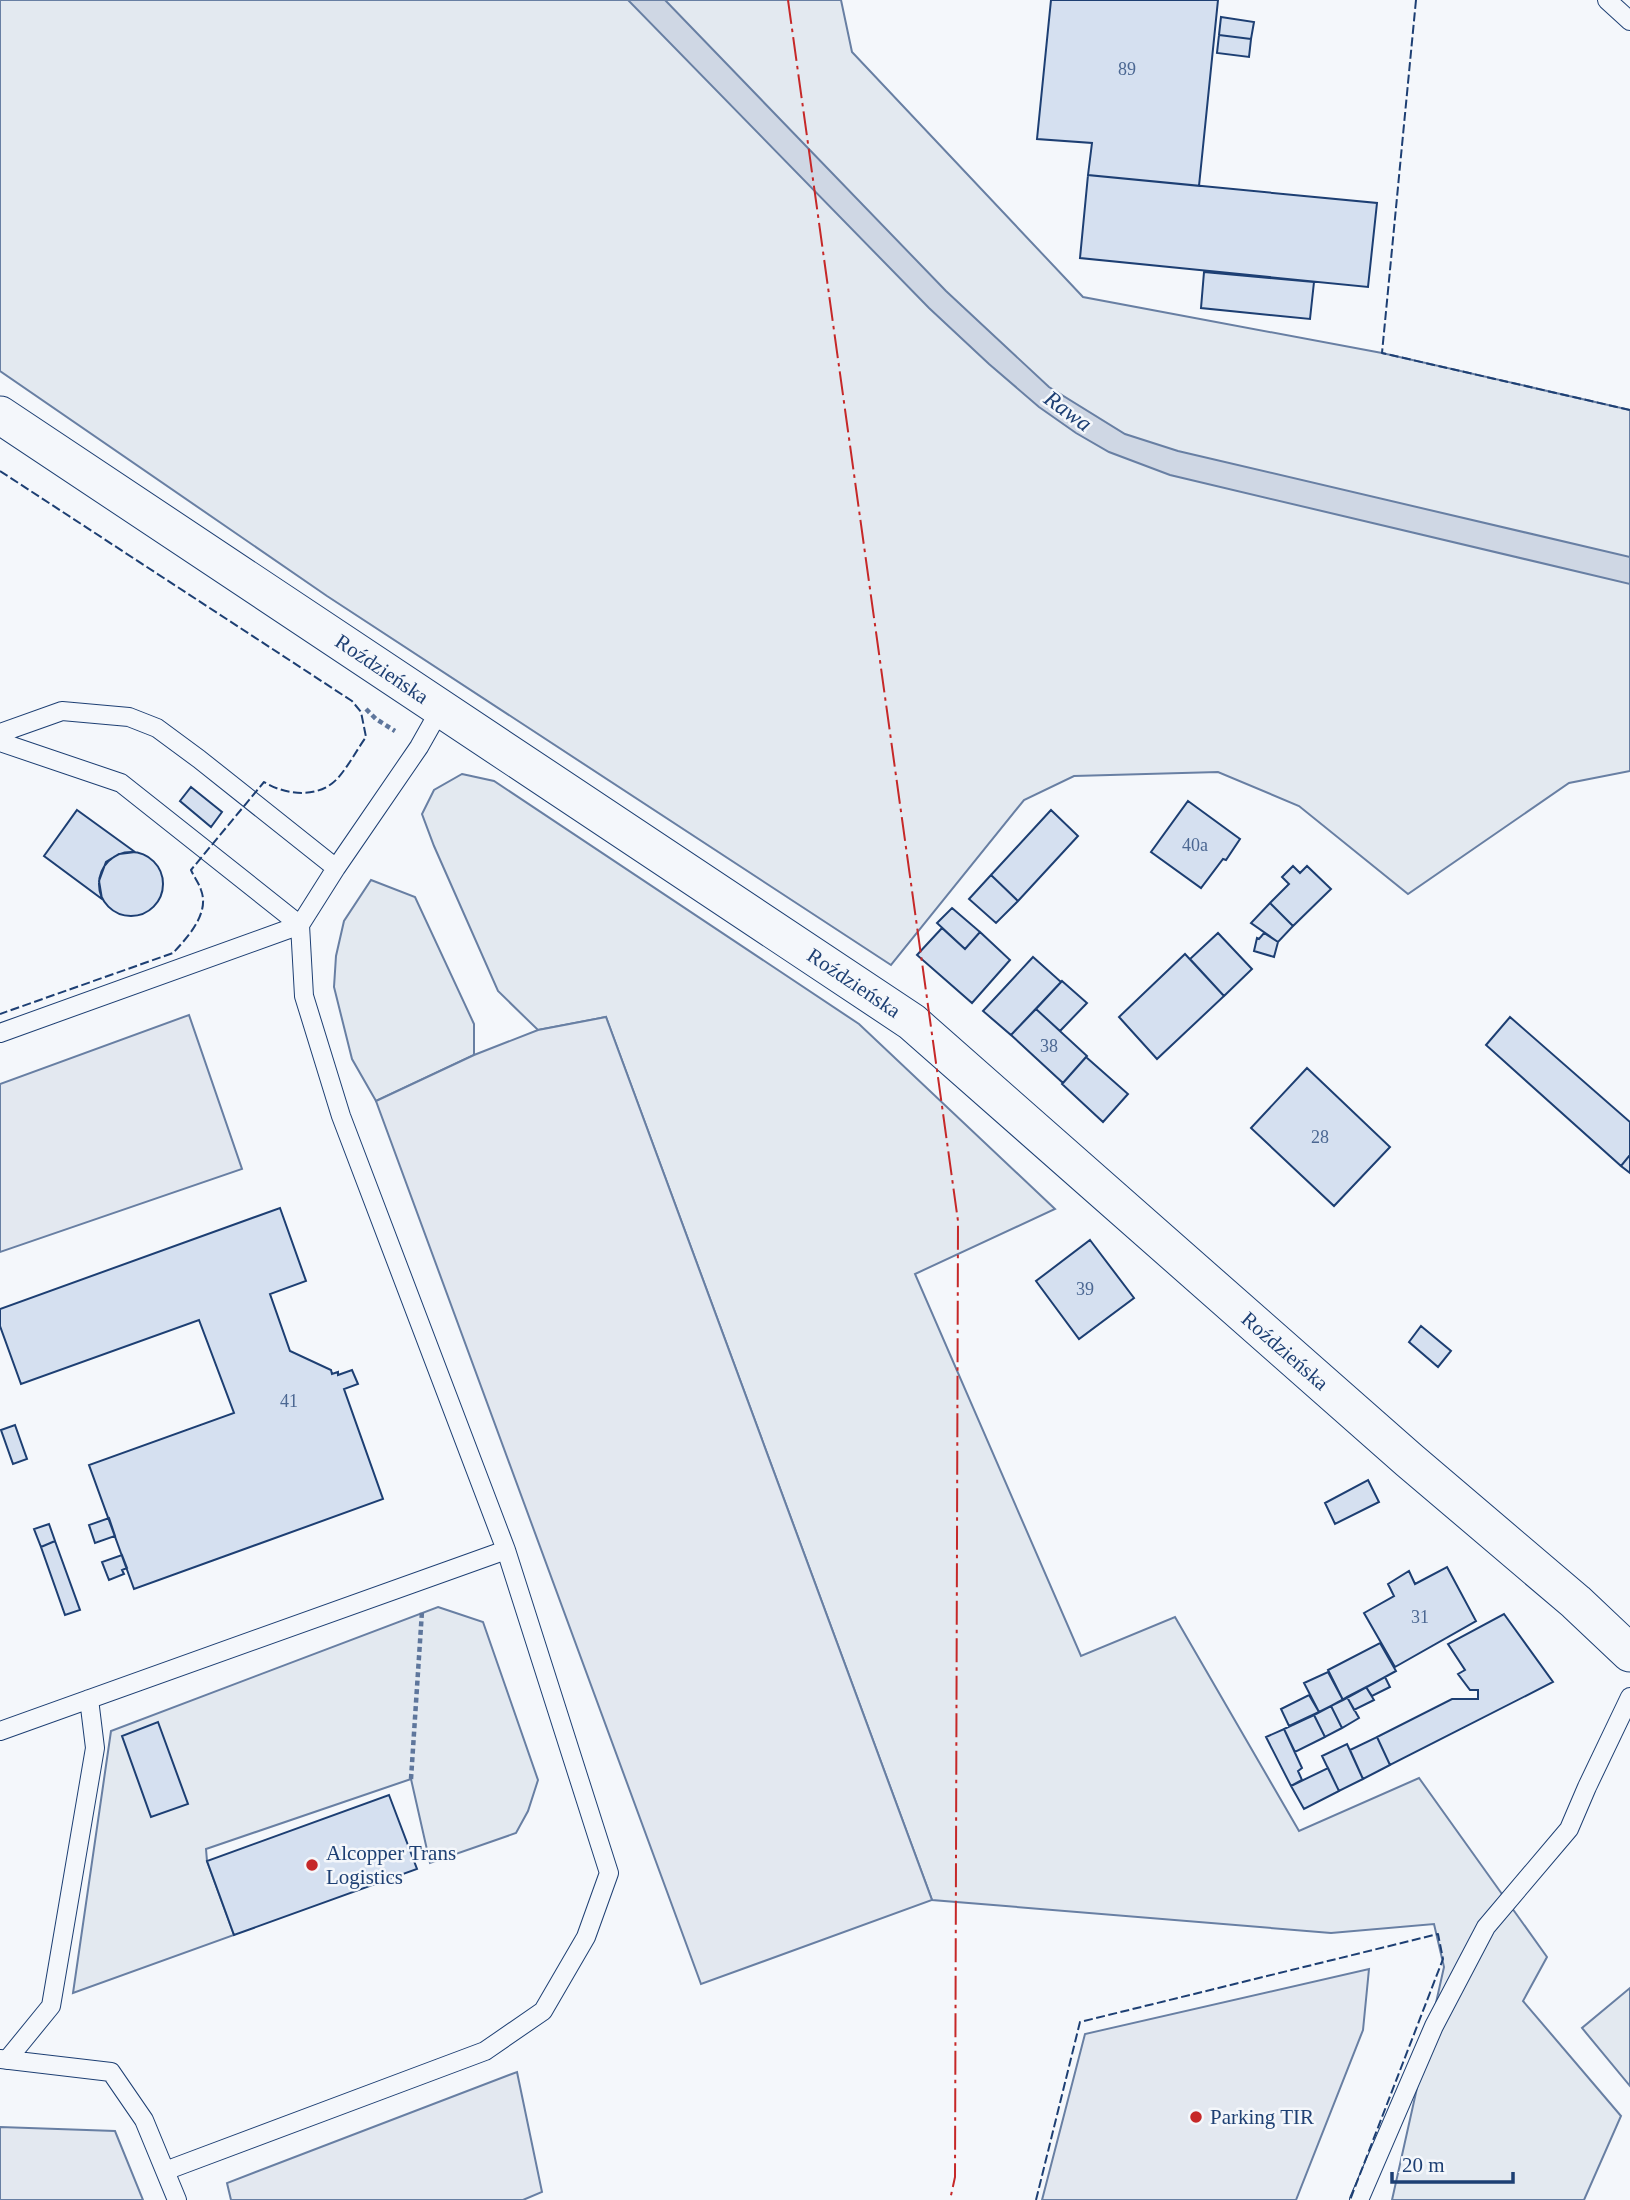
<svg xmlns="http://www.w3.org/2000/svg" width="1630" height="2200" font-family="Georgia,serif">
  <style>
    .green { fill: #e3e9f0; stroke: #687fa3; stroke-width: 2 }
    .parking { fill: #e3e8f0; stroke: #687fa3; stroke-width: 2 }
    .water { fill: #cfd7e4; stroke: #687fa3; stroke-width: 2 }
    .building { fill: #d5e0f0; stroke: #1d3f73; stroke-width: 2 }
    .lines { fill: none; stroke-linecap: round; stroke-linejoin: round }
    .lane-casing { stroke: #1d3f73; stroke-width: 20 }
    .street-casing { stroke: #1d3f73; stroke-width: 39 }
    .path { stroke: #5e769c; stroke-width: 4.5; stroke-dasharray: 5 3.5; stroke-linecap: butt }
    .lane { stroke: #f4f7fb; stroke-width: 18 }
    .street { stroke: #f4f7fb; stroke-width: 37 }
    .fence { stroke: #1d3f73; stroke-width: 2; stroke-dasharray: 9 3.5; stroke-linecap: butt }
    .power { stroke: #c62828; stroke-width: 2; stroke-dasharray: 24 5 3.5 5; stroke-linecap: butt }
    .poi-dot { fill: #c62828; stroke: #f4f7fb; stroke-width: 2.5 }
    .labels { text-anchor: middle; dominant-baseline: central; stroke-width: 5; stroke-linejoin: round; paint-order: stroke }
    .number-label { font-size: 18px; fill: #4b6792 }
    .street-label { font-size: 21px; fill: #1d3f73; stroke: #f4f7fb }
    .poi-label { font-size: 21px; fill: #1d3f73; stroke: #f4f7fb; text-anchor: start }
    .water-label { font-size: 23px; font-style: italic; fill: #1d3f73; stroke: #f4f7fb }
  </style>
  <rect width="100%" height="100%" fill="#f4f7fb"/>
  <!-- green -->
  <path class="green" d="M0 0H841L852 52 1083 297 1382 353 1630 410V771L1569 783 1408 894 1299 806 1218 772 1074 776 1024 800 891 965 327 596 0 371Z
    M462 774 494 781 859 1024 1055 1209 915 1274 1081 1656 1175 1617 1299 1831 1419 1778 1547 1957 1523 2001 1621 2116 1584 2200H1392L1444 1967 1434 1924 1331 1933 932 1900 606 1017 538 1030 498 991 434 846 422 814 434 790Z
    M371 880 415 897 474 1024V1055L376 1101 352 1059 334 987 336 956 344 921Z
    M438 1607 483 1622 538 1780 528 1811 516 1833 430 1863 411 1779 206 1849 207 1861 234 1935 73 1993 111 1731Z
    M1630 1988V2086L1582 2028Z"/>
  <!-- parking -->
  <path class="parking" d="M189 1015 242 1169 0 1252V1084Z
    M606 1017 932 1900 701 1984 376 1101 474 1055 538 1030Z
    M1369 1969 1363 2030 1296 2200H1042L1085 2034Z
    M517 2072 542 2192 523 2200H231L227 2183Z
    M0 2127 115 2131 143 2200H0Z"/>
  <!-- water -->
  <path class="water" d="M628 0H665L946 291 1049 387 1125 434 1178 451 1630 557V584L1170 475 1109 452 1076 433 1039 407 989 364 929 308Z"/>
  <!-- building -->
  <path class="building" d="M1051 0H1218L1199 186 1088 175 1092 143 1037 139Z
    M1221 17 1254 22 1251 39 1219 35Z
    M1219 35 1251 39 1249 57 1217 53Z
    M1088 175 1377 203 1368 287 1080 258Z
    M1204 272 1314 282 1310 319 1201 308Z
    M191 787 222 812 211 827 180 801Z
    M1188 801 1240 839 1226 860 1223 859 1201 888 1151 852Z
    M77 810 135 852 119 854 106 862 99 881 102 899 44 856Z
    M1051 810 1078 836 1018 901 991 875Z
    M99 884a32 32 0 1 1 64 0a32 32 0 1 1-64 0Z
    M1293 866 1300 873 1307 866 1331 889 1293 926 1270 903 1289 884 1282 877Z
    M991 875 1018 901 996 923 969 899Z
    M1270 903 1293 926 1278 942 1251 923Z
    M952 908 980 932 965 949 937 923Z
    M942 928 965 949 980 932 1010 960 972 1003 917 955Z
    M1218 933 1252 969 1224 996 1190 959Z
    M1264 933 1278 942 1274 957 1254 951 1257 938 1259 939Z
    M1185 954 1224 996 1157 1059 1119 1017Z
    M1033 957 1061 982 1011 1035 983 1011Z
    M1062 981 1087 1003 1060 1031 1036 1009Z
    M1036 1009 1087 1056 1063 1083 1011 1035Z
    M1510 1017 1630 1122V1155L1621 1166 1486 1045Z
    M1086 1057 1128 1094 1103 1122 1062 1084Z
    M1307 1068 1390 1147 1334 1206 1251 1128Z
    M1630 1155V1173L1621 1166Z
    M280 1208 306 1281 270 1294 290 1351 331 1370 332 1374 338 1372V1375L352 1370 358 1384 344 1389 383 1499 134 1589 89 1465 234 1413 199 1320 21 1384 0 1326V1309Z
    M1090 1240 1134 1298 1079 1339 1036 1281Z
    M1421 1326 1451 1351 1438 1367 1409 1342Z
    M15 1425 27 1459 13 1464 1 1430Z
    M1368 1480 1379 1502 1335 1524 1325 1503Z
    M109 1518 115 1536 95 1543 89 1525Z
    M49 1524 55 1541 41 1547 34 1529Z
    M55 1541 80 1610 65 1615 41 1547Z
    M122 1555 127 1568 122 1570 124 1574 109 1580 102 1562Z
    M1447 1567 1476 1621 1395 1667 1364 1613 1394 1596 1388 1584 1409 1571 1415 1584Z
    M1504 1614 1553 1682 1390 1765 1377 1737 1452 1699H1478V1690H1470L1458 1674 1465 1670 1448 1644Z
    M1380 1643 1396 1671 1343 1700 1328 1670Z
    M1328 1672 1343 1700 1319 1712 1304 1683Z
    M1385 1677 1390 1687 1372 1696 1366 1687Z
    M1366 1687 1374 1700 1354 1710 1347 1697Z
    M1309 1695 1319 1712 1289 1726 1281 1709Z
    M1347 1697 1359 1718 1342 1728 1331 1706Z
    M1331 1706 1342 1728 1325 1737 1314 1715Z
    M1314 1715 1325 1737 1295 1752 1284 1729Z
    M158 1722 188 1804 151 1817 122 1736Z
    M1284 1729 1302 1768 1298 1771 1302 1780 1291 1786 1266 1737Z
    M1377 1737 1390 1765 1363 1779 1350 1750Z
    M1347 1744 1363 1779 1339 1791 1322 1756Z
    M1328 1768 1339 1791 1304 1809 1291 1786Z
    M389 1795 417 1869 234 1935 207 1861Z"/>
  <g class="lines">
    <defs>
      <path id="lane" d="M1607 0 1630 21
        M0 733 62 711 129 717 157 728 199 759 336 868
        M0 742 121 783 300 925
        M0 1033 300 925
        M0 1731 506 1550
        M0 2059 111 2072 144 2120 177 2200
        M7 2060 51 2006 95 1748 89 1699
        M165 2171 485 2051 543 2011 586 1937 609 1873 506 1550 341 1116 304 996 300 925 336 868 419 747 441 708
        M1359 2200 1434 2026 1486 1927 1569 1829 1587 1787 1630 1697"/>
      <path id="street" d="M0 415 912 1022 1409 1460 1576 1602 1630 1653"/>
    </defs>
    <!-- lane casing -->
    <use href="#lane" class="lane-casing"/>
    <!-- street casing -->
    <use href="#street" class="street-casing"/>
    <!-- path -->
    <path class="path" d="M366 709 376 719 395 731
      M411 1779 422 1611"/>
    <!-- lane -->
    <use href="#lane" class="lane"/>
    <!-- street -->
    <use href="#street" class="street"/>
    <!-- fence -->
    <path class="fence" d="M1416 0 1382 353 1630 410
      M0 471 352 701 361 712 366 737C356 751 348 767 337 779 318 799 285 795 264 782L191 870C194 877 199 883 201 890 210 913 188 937 173 953L0 1014
      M1036 2200 1080 2022 1438 1934 1443 1959 1350 2200"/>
    <!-- power -->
    <path class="power" d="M788 0 958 1221 955 2177 950 2200"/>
  </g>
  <!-- markers -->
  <g class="poi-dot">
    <circle cx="312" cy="1865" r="7"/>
    <circle cx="1196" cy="2117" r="7"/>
  </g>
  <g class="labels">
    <!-- number labels -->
    <g class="number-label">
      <text x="1127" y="69">89</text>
      <text x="1195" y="845">40a</text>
      <text x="1049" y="1046">38</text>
      <text x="1320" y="1137">28</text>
      <text x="1085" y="1289">39</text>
      <text x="289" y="1401">41</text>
      <text x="1420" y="1617">31</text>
    </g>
    <!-- street labels -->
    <g class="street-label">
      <text transform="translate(382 669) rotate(34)">Roździeńska</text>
      <text transform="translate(854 983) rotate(34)">Roździeńska</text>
      <text transform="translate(1285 1351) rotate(41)">Roździeńska</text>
    </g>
    <!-- poi labels -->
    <g class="poi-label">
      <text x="326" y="1853">Alcopper Trans<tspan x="326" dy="24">Logistics</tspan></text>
      <text x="1210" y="2117">Parking TIR</text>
    </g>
    <!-- water labels -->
    <g class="water-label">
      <text transform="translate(1068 411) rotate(36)">Rawa</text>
    </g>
  </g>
  <!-- scale -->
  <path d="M1392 2172v10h121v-10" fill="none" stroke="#1d3f73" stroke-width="3.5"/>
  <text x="1402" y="2172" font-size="21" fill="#1d3f73" stroke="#f4f7fb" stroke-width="5" paint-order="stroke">20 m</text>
</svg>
